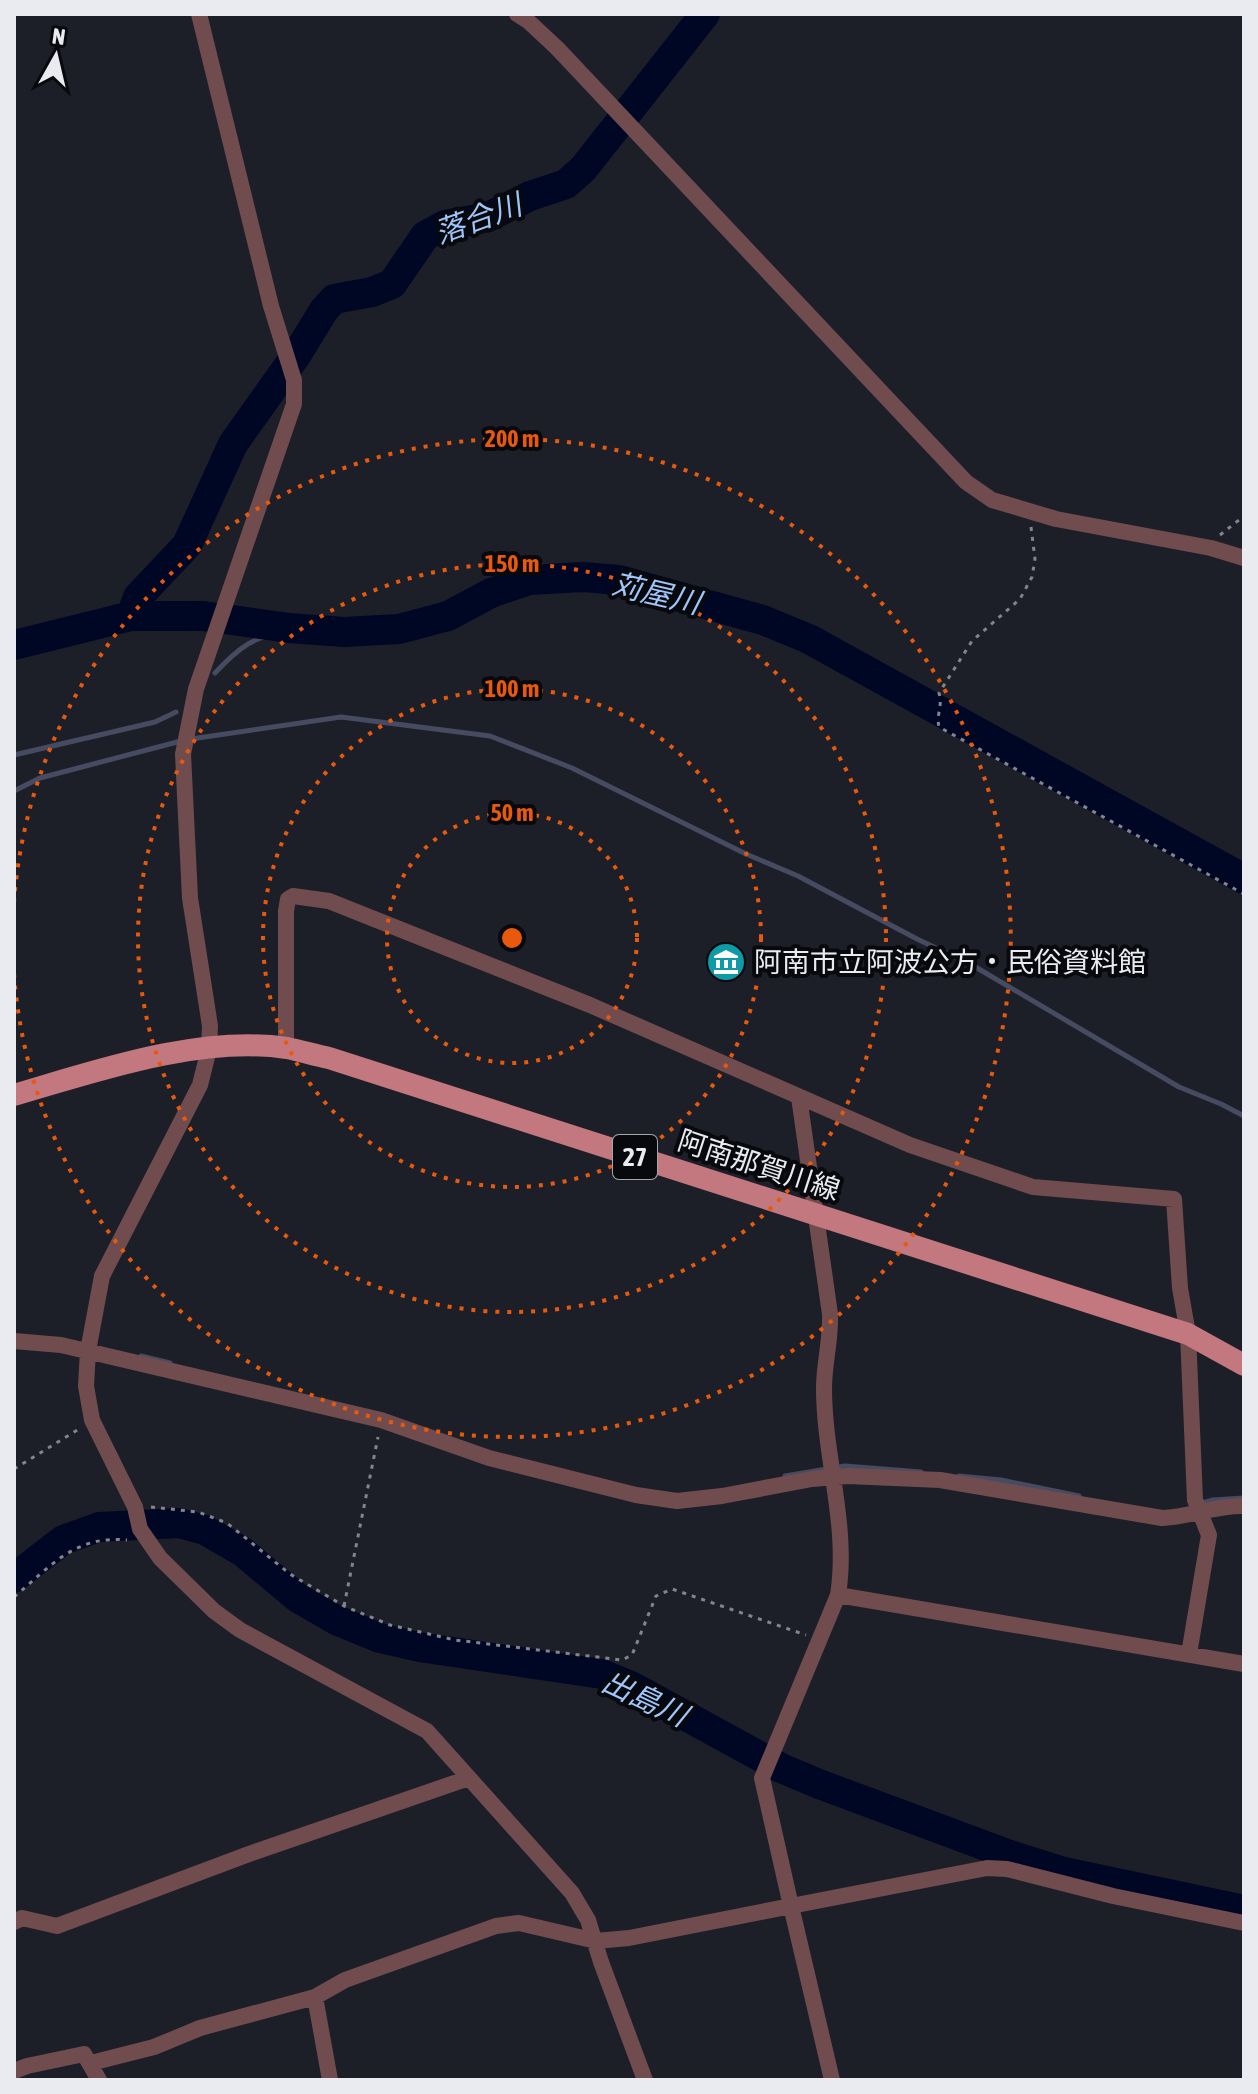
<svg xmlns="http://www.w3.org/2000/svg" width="1258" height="2094" font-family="'Asap Condensed','Noto Sans JP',sans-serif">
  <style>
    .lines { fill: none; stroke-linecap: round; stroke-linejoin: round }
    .stream { stroke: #464b62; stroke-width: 5 }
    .river { stroke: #000725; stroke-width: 30 }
    .path { stroke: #83858c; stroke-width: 3; stroke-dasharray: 4 6; stroke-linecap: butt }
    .minor { stroke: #714c4f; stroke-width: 16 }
    .primary { stroke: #c3777e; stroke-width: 22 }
    .ring { fill: none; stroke: #e8590c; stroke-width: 4; stroke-dasharray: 4 8 }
    .labels { text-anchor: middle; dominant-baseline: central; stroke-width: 8; stroke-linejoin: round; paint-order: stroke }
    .shield { fill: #08090d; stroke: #a6a7ad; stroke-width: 2 }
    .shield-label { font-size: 26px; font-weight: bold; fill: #e9ebf1 }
    .poi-label { font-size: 28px; fill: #e9ebf1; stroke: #08090d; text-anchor: start }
    .street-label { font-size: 28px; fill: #e9ebf1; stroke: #08090d }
    .water-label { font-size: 30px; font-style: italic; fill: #9ec5fa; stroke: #08090d }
    .centre { fill: #e8590c; stroke: #08090d; stroke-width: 4 }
    .ring-label { font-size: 24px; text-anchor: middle; font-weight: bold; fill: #e8590c; stroke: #08090d; stroke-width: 8; stroke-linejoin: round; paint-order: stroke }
  </style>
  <rect width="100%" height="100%" fill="#1d1f28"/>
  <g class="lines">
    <!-- stream -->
    <path class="stream" d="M215 673C241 645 252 639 289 628
      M191 739 341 717 490 736 572 768 746 854 798 876 917 939 972 965 1179 1087 1221 1104 1244 1116
      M14 755 155 722 176 712
      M14 791 40 778 181 741
      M141 1356 170 1363
      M785 1476 845 1466 921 1472
      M959 1476 1001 1480 1079 1496
      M1199 1504 1213 1500 1244 1498"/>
    <!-- river -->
    <path class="river" d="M131 616 138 597 187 545 233 444 297 354 324 310 334 299 372 292 392 284 425 236 445 225 488 217 530 196 566 184 583 169 705 14
      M14 645 131 616H203L289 628 344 632 399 629 448 616 491 593 529 580 583 577 619 580 763 620 809 639 1244 879
      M14 1578 63 1540 99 1527 179 1523 205 1530 243 1552 298 1598 336 1620 380 1638 419 1647 602 1674 631 1686 781 1768 819 1784 1010 1855 1064 1872 1244 1910"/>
    <!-- path -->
    <path class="path" d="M1031 527 1035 559 1032 577 1020 599 972 641 939 693C943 706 936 714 939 727L1244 894
      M1220 535 1244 516
      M14 1469 79 1429
      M151 1507 198 1512 227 1523 290 1574 344 1606 390 1625 455 1640 622 1660 632 1655 656 1596 672 1589 806 1635
      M14 1597C51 1566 75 1535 127 1540
      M344 1606 378 1437"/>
    <!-- minor -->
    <path class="minor" d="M199 14 271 306 294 380V404L196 689 183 754 190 898 210 1026 209 1049 200 1085 102 1276 88 1351 86 1386 92 1420 135 1507 140 1529 160 1558 214 1611 240 1630 427 1731 572 1893 588 1920 601 1962 645 2080
      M517 14 528 21 557 48 966 482 992 500 1056 519 1211 548 1244 558
      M286 1048V911L288 899 293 896 329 901 590 1005 910 1145 1033 1187 1174 1199 1180 1288 1188 1334 1195 1500 1209 1535 1189 1654
      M799 1097 830 1314C831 1341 824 1363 824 1388 824 1458 849 1525 838 1595L762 1778 791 1906 987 1868 1007 1869 1113 1896 1244 1923
      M14 1341 61 1345 381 1420 489 1458 636 1495 677 1501 722 1496 812 1479 848 1476 940 1480 1162 1518C1190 1517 1216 1505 1244 1506
      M838 1595 1244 1664
      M14 1922 22 1918 57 1926 249 1854 469 1778
      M315 1997 330 2080
      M91 2063 154 2047 200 2028 315 1997 345 1980 496 1926 519 1923 596 1941 629 1938 791 1906 832 2080
      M14 2071 27 2066 84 2054 99 2080"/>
    <!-- primary -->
    <path class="primary" d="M14 1095C96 1071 200 1035 287 1048 301 1051 315 1055 329 1058L1188 1334 1244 1365"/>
  </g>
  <!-- distance rings -->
  <g class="ring">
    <circle cx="512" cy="938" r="125"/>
    <circle cx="512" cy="938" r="249"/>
    <circle cx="512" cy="938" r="374"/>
    <path d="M14 903A499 499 0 1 1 14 973"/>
  </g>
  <!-- icons -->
  <defs>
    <symbol id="museum-disc" viewBox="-11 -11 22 22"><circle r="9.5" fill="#0f9aa8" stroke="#08090d"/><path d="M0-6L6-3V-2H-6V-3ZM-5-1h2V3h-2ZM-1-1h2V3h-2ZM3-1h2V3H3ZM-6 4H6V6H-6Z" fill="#fff"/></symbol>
  </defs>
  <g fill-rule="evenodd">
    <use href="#museum-disc" x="704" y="940" width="44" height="44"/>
  </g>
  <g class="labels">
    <!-- shield labels -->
    <rect class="shield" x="613" y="1135" width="44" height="44" rx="6"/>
    <g class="shield-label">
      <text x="635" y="1157">27</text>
    </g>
    <!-- poi labels -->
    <g class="poi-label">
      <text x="754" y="962">阿南市立阿波公方・民俗資料館</text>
    </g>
    <!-- street labels -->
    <g class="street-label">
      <text transform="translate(759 1165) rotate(18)">阿南那賀川線</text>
    </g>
    <!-- water labels -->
    <g class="water-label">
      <text transform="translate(478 218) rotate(-20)">落合川</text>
      <text transform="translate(656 593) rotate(13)">苅屋川</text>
      <text transform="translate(645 1698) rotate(25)">出島川</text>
    </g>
  </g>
  <circle cx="512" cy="938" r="12" class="centre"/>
  <g class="ring-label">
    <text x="512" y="447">200 m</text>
    <text x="512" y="572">150 m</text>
    <text x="512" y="697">100 m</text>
    <text x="512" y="821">50 m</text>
  </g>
  <!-- border -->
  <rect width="1258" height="2094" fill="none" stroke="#e9ebf1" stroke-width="32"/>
  <!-- north arrow -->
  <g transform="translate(56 56) rotate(8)" stroke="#08090d" stroke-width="6" paint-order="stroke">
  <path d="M0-6L14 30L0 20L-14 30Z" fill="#e9ebf1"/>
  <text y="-12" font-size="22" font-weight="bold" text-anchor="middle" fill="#e9ebf1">N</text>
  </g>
</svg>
